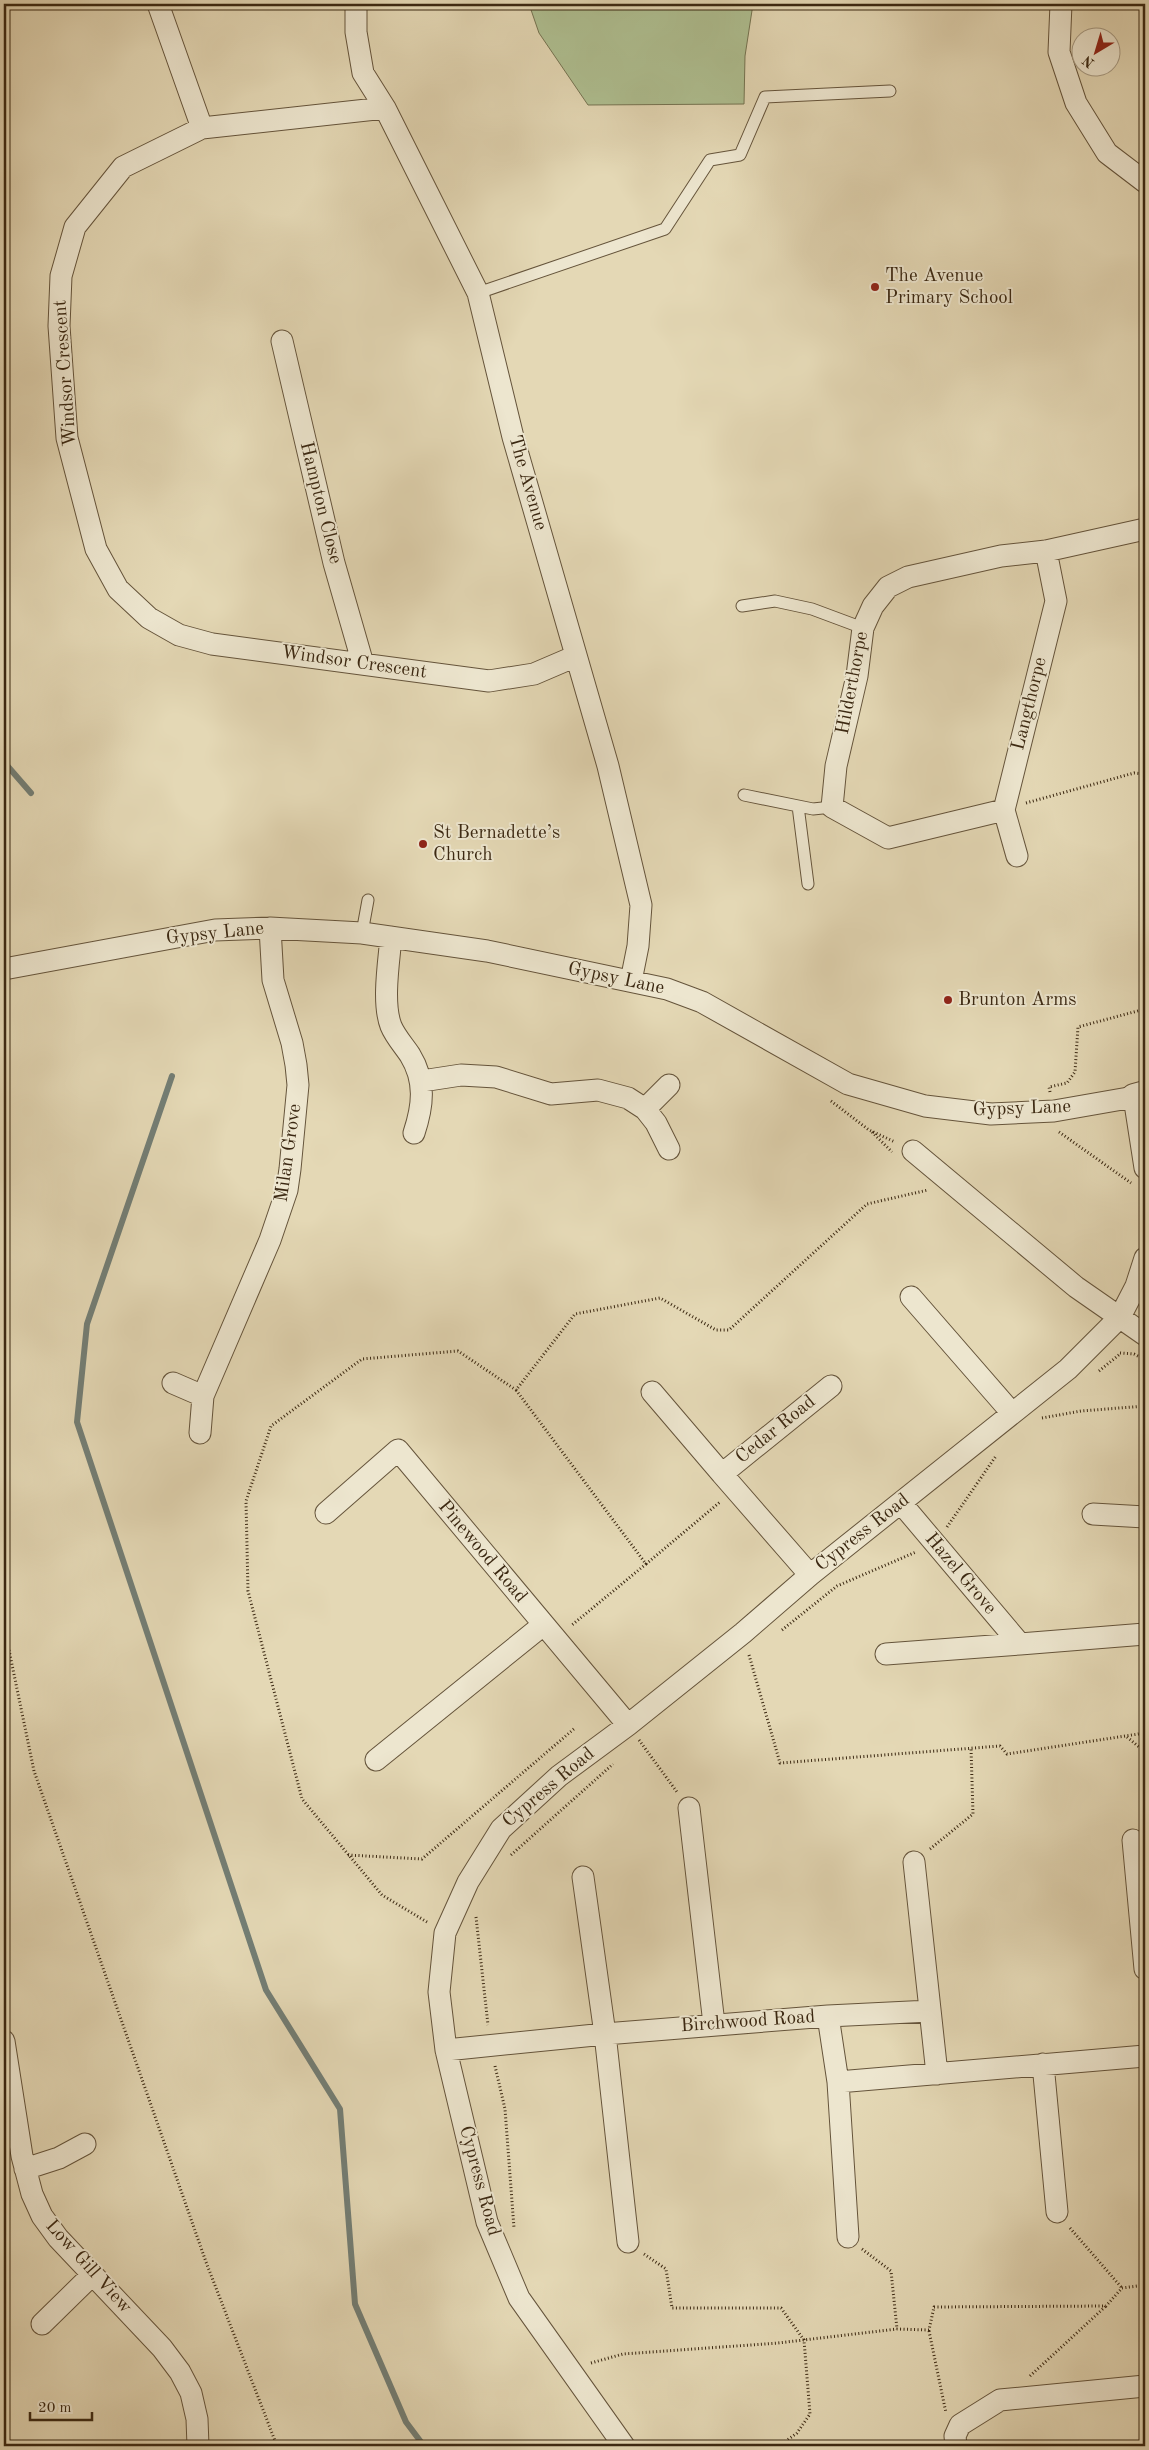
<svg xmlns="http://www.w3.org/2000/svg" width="1149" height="2450" font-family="'Old Standard TT',serif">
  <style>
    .green { fill: #afc092; stroke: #757452 }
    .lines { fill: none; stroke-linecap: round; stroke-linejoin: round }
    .stream { stroke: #737e75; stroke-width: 6 }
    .service-casing { stroke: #65543b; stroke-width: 13 }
    .minor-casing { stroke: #65543b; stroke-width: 23 }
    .tertiary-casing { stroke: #65543b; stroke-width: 28 }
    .path { stroke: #3b2812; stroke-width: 3; stroke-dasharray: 1 2.5; stroke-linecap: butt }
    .service { stroke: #ede6cf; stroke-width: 11 }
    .minor { stroke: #ede6cf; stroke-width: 21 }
    .tertiary { stroke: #ede6cf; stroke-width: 26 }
    .poi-dot { fill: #8f2418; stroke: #ede6cf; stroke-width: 2 }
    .labels { text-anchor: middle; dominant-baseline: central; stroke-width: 4; stroke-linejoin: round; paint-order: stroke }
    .poi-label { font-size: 19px; fill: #3b2812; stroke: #ede6cf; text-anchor: start }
    .street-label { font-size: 19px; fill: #3b2812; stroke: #ede6cf }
  </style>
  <rect width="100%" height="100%" fill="#e4d8b5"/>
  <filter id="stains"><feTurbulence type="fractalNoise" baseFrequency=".004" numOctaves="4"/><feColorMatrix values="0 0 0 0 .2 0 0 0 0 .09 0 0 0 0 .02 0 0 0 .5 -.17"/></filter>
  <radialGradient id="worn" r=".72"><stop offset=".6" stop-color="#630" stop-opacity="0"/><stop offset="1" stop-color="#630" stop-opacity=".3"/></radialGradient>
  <!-- green -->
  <path class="green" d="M529 4H753L745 56 744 104 588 105 539 33Z"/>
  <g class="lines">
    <!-- stream -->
    <path class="stream" d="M4 762 31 793
      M172 1076 87 1324 77 1422 266 1990 340 2109 355 2304 406 2422 424 2446"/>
    <defs>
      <path id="service" d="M478 293 665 229 710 160 740 155 765 97 890 91
        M742 606 775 601 812 609 863 628
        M744 795 813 809 832 807
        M798 806 808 884
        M362 933 368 900"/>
      <path id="minor" d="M158 4 202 128
        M356 4V32L363 73 385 108 478 293 513 437 608 766 641 905 638 946 631 981
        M1061 4 1059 52 1076 103 1107 153 1145 182
        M385 108 202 128 123 167 75 227 61 276 59 326 67 438 96 549 118 589 149 618 179 635 212 644 489 681 534 674 576 656
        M282 341 334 563 363 664
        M1004 810 888 838 832 807 836 766 857 676 863 628 873 606 888 587 908 577 1001 556 1046 551 1145 529
        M1017 856 1004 810 1056 601 1046 551
        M391 937C389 961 382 1003 391 1026 395 1036 404 1046 410 1055 426 1081 423 1106 414 1133
        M4 969 215 930 270 928 362 933 487 951 667 989 702 1002 848 1084 925 1106 991 1114 1054 1111 1134 1097 1145 1168
        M422 1081 461 1075 496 1077 551 1094 598 1090 628 1098 645 1109 656 1123 669 1149
        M645 1109 669 1085
        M913 1151 1076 1287 1145 1335
        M911 1297 1012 1413
        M173 1383 203 1396
        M652 1392 722 1474
        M200 1433 203 1396 270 1240 287 1190 290 1169 298 1085 296 1065 292 1043 273 980 270 928
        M901 1503 1020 1644 1145 1634
        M326 1513 398 1450 628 1725
        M1093 1514 1145 1517
        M810 1575 722 1474 831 1386
        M886 1654 1020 1644
        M376 1760 543 1625
        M689 1808 714 2024
        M1133 1840 1145 1969
        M914 1862 937 2074
        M583 1877 605 2034 628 2242
        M828 2016 930 2011
        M4 2041 22 2156 32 2194 42 2216 58 2238 162 2348 180 2372 191 2393 197 2419 198 2446
        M446 2050 605 2034 828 2016 838 2082 1145 2056
        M1043 2064 1057 2212
        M838 2082 848 2237
        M25 2169 59 2158 85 2144
        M42 2324 92 2275
        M624 2446 519 2298 487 2222 446 2050 439 1992 445 1933 468 1882 501 1829 559 1776 628 1725 743 1633 810 1575 1068 1369 1120 1317 1136 1286 1145 1258
        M956 2446 955 2436 960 2425 1000 2400 1145 2386"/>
      <path id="tertiary" d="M1134 1097 1145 1094"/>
    </defs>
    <!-- service casing -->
    <use href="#service" class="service-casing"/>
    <!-- minor casing -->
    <use href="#minor" class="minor-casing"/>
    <!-- tertiary casing -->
    <use href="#tertiary" class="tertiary-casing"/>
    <!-- path -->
    <path class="path" d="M1026 803 1134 773 1145 774
      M1050 1092 1049 1087 1067 1083 1075 1072 1078 1027 1145 1009
      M831 1101 869 1130 895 1142
      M872 1132 892 1152
      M1059 1132 1131 1183
      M1120 1353 1134 1354 1145 1360
      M1099 1371 1120 1354
      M516 1390 646 1564 572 1625
      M1042 1418 1081 1411 1145 1406
      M947 1527 996 1456
      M646 1564 720 1502
      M4 1626 34 1771 206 2262 277 2446
      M782 1630 837 1586 916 1552
      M749 1655 780 1763 1000 1746 1007 1754 1145 1733
      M1127 1737 1145 1752
      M639 1740 677 1792
      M930 1849 973 1814 971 1748
      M348 1855 422 1859 575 1728
      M511 1855 613 1764
      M476 1917 488 2025
      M427 1922 382 1895 302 1799 248 1591 246 1501 271 1426 362 1359 458 1351 516 1390 575 1314 660 1298 716 1330H729L867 1204 928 1190
      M495 2066 505 2109 514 2228
      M1070 2228 1122 2288
      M862 2249 891 2271 897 2329
      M644 2254 666 2269 672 2308H781L804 2340 810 2414 797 2433 779 2446
      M929 2331 946 2413
      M591 2363 623 2354 778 2343 897 2329 929 2330 934 2307 1106 2306 1122 2288 1145 2285
      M1030 2376 1106 2306"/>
    <!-- service -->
    <use href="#service" class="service"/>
    <!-- minor -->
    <use href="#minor" class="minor"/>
    <!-- tertiary -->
    <use href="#tertiary" class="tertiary"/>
  </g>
  <!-- markers -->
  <g class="poi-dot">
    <circle cx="875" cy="287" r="5"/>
    <circle cx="423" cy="844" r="5"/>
    <circle cx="948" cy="1000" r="5"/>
  </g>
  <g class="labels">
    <!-- poi labels -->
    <g class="poi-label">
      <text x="885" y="276">The Avenue<tspan x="885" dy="22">Primary School</tspan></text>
      <text x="433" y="833">St Bernadette’s<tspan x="433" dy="22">Church</tspan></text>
      <text x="958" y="1000">Brunton Arms</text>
    </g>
    <!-- street labels -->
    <g class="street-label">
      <text transform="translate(66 373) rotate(-94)">Windsor Crescent</text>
      <text transform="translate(527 483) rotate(74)">The Avenue</text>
      <text transform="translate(320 503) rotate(76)">Hampton Close</text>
      <text transform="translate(354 663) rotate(8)">Windsor Crescent</text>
      <text transform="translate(853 683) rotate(-79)">Hilderthorpe</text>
      <text transform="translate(1030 704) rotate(-76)">Langthorpe</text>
      <text transform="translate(215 934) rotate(-6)">Gypsy Lane</text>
      <text transform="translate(616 979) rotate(12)">Gypsy Lane</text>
      <text transform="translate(1022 1109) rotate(-2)">Gypsy Lane</text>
      <text transform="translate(289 1153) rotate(-82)">Milan Grove</text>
      <text transform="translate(776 1430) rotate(-39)">Cedar Road</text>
      <text transform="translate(863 1533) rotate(-38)">Cypress Road</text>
      <text transform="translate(482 1552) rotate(50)">Pinewood Road</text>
      <text transform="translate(960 1574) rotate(50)">Hazel Grove</text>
      <text transform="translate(549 1788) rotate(-40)">Cypress Road</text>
      <text transform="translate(748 2022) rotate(-4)">Birchwood Road</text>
      <text transform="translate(479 2181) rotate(75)">Cypress Road</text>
      <text transform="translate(88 2267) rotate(48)">Low Gill View</text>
    </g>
  </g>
  <!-- margin -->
  <rect width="1149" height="2450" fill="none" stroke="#e4d8b5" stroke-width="20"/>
  <rect x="5" y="5" width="1139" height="2440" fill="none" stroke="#3b2812" stroke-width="2.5"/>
  <rect x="10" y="10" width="1129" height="2430" fill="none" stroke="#3b2812"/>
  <!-- north arrow -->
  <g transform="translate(1096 52) rotate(218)"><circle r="24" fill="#ede6cf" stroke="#a69a83"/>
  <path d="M0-4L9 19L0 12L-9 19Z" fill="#8f2418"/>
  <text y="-8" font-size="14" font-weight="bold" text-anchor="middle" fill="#3b2812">N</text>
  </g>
  <!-- scale -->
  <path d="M30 2412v8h62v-8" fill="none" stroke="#3b2812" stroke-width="2.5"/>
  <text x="38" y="2412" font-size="15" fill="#3b2812" stroke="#ede6cf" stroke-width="4" paint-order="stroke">20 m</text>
  <rect width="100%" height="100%" filter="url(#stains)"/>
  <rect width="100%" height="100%" fill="url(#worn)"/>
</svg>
